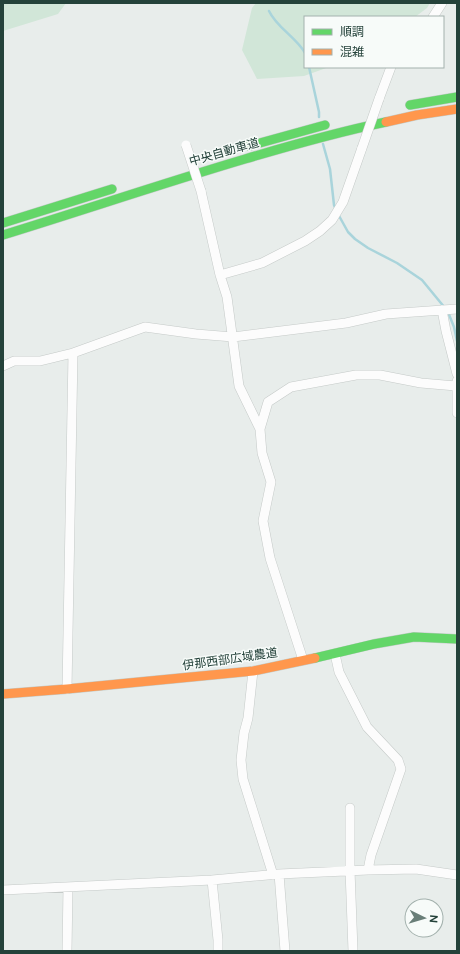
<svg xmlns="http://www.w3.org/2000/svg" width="460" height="954" font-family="'DM Sans','Noto Sans JP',sans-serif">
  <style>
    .green { fill: #d1e6d8 }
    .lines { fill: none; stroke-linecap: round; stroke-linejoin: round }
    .stream { stroke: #a9d4db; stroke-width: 2.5 }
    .street-casing { stroke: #c5cac8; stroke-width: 10 }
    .fast-casing { stroke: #c3cbc8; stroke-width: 10 }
    .slow-casing { stroke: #c3cbc8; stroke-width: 10 }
    .street { stroke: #fcfcfc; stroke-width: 9 }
    .fast { stroke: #63d668; stroke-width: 9 }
    .slow { stroke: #ff974d; stroke-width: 9 }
    .street-bridge-casing { stroke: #c5cac8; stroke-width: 10; stroke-linecap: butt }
    .street-bridge { stroke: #fcfcfc; stroke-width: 9 }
    .labels { text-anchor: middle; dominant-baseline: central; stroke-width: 3; stroke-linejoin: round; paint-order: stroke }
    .street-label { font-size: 12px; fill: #24423a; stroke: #f7fbf9 }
  </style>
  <rect width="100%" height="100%" fill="#e8edeb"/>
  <!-- green -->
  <path class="green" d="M3 3H66L58 14 3 31Z
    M256 3H430L427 8 415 17H305V67H329L304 76 257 79 242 50 252 8Z"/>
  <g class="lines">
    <!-- stream -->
    <path class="stream" d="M269 11C277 28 296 37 305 53
      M309 67 319 112V117
      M323 144 330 169 334 205 336 210
      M338 214 348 232 355 239 368 248 397 263 422 280 445 308
      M448 312 454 327 457 341"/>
    <defs>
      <path id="street" d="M433 17 442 3
        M379 99 391 67
        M201 191 220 275 227 297 239 386 260 429 262 453 271 482 263 521 270 558 303 660
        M220 275 262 263 305 241 320 231 332 220 343 202 362 148
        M442 310 446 331 457 374
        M3 366 14 361H40L73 353 145 327 196 334 233 337 346 323 386 314 457 309
        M457 381V413
        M260 429 268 402 291 387 356 375H380L421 383 456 386
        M335 654 339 672 367 727 398 760 401 769 371 855 368 870
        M253 671 248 718 244 733 241 760 243 779 273 875
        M67 689 73 353
        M350 808V870L353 951
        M279 874 285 951
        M212 880 218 940V951
        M3 890 212 880 279 874 368 870 416 869 457 875
        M67 951 68 887"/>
      <path id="fast" d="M410 105 457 97
        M249 146 325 125
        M3 223 112 189
        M3 235C84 210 164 183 245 159 292 145 338 132 386 122
        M315 658 374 644 414 637 457 639"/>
      <path id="slow" d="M386 122 417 115 457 109
        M3 694 67 689 253 671 315 658"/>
    </defs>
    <!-- street casing -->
    <use href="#street" class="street-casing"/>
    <!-- fast casing -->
    <use href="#fast" class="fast-casing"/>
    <!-- slow casing -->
    <use href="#slow" class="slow-casing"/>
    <!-- street -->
    <use href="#street" class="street"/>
    <!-- fast -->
    <use href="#fast" class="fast"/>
    <!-- slow -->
    <use href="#slow" class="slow"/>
    <defs>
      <path id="street-bridge" d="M186 145 201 191
        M362 148 379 99"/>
    </defs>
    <!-- street-bridge casing -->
    <use href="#street-bridge" class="street-bridge-casing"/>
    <!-- street-bridge -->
    <use href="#street-bridge" class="street-bridge"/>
  </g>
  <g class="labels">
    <!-- street labels -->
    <g class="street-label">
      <text transform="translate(224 152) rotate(-16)">中央自動車道</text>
      <text transform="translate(230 659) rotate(-8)">伊那西部広域農道</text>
    </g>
  </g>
  <!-- border -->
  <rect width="460" height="954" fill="none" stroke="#24423a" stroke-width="8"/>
  <!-- legend -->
  <rect x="304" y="16" width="140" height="52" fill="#f7fbf9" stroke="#a3b1ad"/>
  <rect x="312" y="29" width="20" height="6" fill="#63d668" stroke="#a3b1ad"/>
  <text x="340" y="36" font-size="12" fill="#24423a">順調</text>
  <rect x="312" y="49" width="20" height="6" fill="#ff974d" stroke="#a3b1ad"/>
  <text x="340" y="56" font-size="12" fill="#24423a">混雑</text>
  <!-- north arrow -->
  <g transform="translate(424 918) rotate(95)"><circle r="19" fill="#f7fbf9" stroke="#a3b1ad"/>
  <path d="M0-3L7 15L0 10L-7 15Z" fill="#697e78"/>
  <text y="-6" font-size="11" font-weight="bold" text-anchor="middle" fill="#24423a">N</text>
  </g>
</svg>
